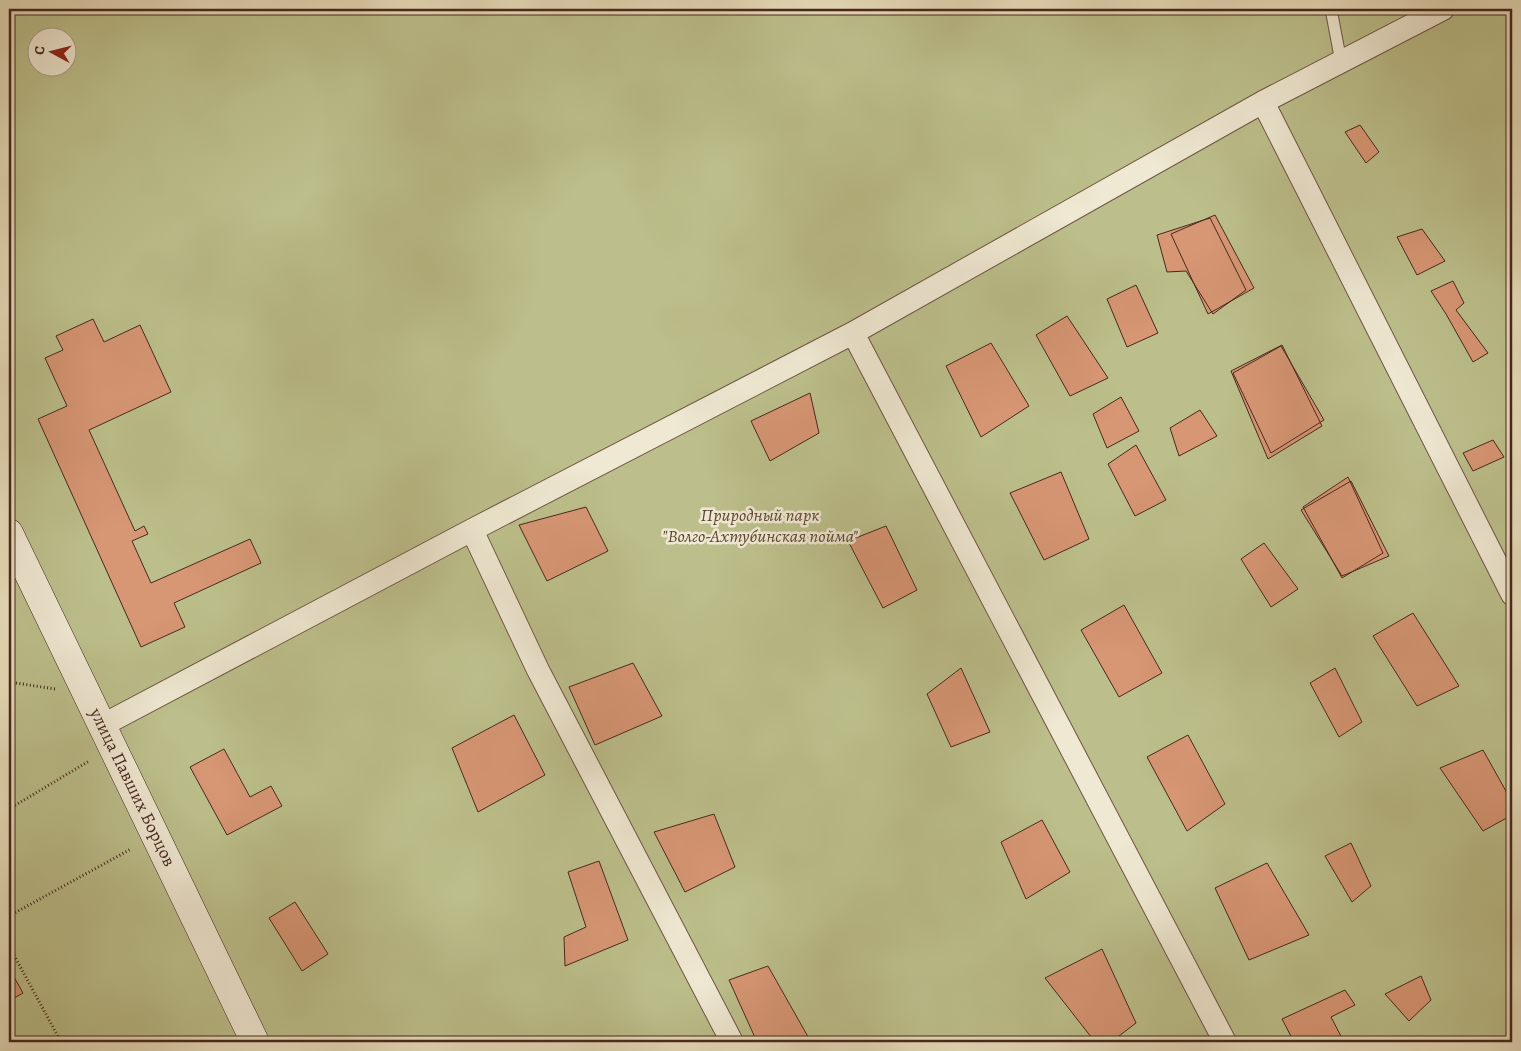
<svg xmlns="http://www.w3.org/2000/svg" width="1521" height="1051" font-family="Alegreya,serif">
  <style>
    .green { fill: #bcbf8b; stroke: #827454; fill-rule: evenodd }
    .building { fill: #d79674; stroke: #47281d }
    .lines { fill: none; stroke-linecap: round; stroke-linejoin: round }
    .lane-casing { stroke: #6f5544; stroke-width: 13 }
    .street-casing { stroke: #6f5544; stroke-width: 24 }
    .secondary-casing { stroke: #47281d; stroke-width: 29 }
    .path { stroke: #47281d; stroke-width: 3; stroke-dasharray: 1 2.5; stroke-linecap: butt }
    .lane { stroke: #efe8d2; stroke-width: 11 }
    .street { stroke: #efe8d2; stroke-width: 22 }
    .secondary { stroke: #efe8d2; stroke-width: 28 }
    .labels { text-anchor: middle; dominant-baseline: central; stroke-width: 5; stroke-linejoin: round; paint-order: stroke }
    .park-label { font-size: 18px; font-style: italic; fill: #5e4633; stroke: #efe8d2 }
    .street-label { font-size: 18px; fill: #47281d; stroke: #efe8d2 }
  </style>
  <rect width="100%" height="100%" fill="#e7dcba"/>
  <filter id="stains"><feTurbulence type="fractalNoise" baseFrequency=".004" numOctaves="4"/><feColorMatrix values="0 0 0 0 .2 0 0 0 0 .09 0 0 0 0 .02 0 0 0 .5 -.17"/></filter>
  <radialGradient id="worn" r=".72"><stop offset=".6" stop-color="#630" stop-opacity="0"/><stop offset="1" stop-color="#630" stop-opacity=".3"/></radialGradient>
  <!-- green -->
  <path class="green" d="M9 9H1512V1042H9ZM38 38H68V68H38Z"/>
  <!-- building -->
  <path class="building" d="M1360 125 1379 152 1366 163 1345 132Z
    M1215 215 1254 288 1208 314 1171 234Z
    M1210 218 1246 290 1213 314 1186 271 1167 272 1157 235Z
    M1422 229 1445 261 1417 275 1397 237Z
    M1453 281 1464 303 1456 310 1488 353 1473 362 1446 314 1431 291Z
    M1136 285 1158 333 1127 347 1107 299Z
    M1067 316 1108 378 1070 396 1036 335Z
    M93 319 104 342 140 325 171 392 89 430 135 531 144 526 148 534 132 541 151 583 250 539 261 563 174 603 185 627 141 647 38 419 67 406 45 358 63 350 56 336Z
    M991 343 1029 406 981 437 946 366Z
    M1282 345 1322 426 1268 459 1231 371Z
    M1281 346 1324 420 1271 453 1233 373Z
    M810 393 819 433 770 461 751 421Z
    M1121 397 1139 431 1107 448 1093 414Z
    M1200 410 1217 436 1179 456 1170 428Z
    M1493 440 1504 457 1473 471 1463 453Z
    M1136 445 1166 500 1135 516 1108 464Z
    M1061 472 1089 539 1044 560 1010 493Z
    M1348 477 1383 553 1342 578 1303 507Z
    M1351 481 1389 556 1342 576 1301 510Z
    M586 507 608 551 547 581 519 525Z
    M886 526 917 590 883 608 848 541Z
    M1264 543 1298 589 1271 607 1241 559Z
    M1124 605 1162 673 1119 697 1081 630Z
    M1413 613 1459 686 1417 706 1373 636Z
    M633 663 662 716 595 745 569 687Z
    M961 668 990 732 951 747 927 694Z
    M1335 668 1362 722 1339 737 1310 683Z
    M514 715 545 775 478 812 452 748Z
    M1188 735 1225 804 1187 831 1147 757Z
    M224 749 250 797 271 786 282 806 227 835 190 767Z
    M1483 750 1512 802V815L1483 831 1440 768Z
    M714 814 735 867 685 892 654 832Z
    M1042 820 1070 872 1026 899 1001 842Z
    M1351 843 1371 886 1352 902 1325 856Z
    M599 861 628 940 565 966 564 937 586 927 568 872Z
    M1267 863 1309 935 1249 960 1215 888Z
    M295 902 328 954 302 971 269 918Z
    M1102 949 1136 1023 1111 1042H1095L1045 978Z
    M768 966 811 1042H757L729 980Z
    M9 968 23 993 9 1001Z
    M1421 976 1431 1000 1409 1021 1385 994Z
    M1345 990 1355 1005 1331 1017 1344 1042H1294L1282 1019Z"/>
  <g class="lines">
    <defs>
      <path id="lane" d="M1331 9 1341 62"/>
      <path id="street" d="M1263 102 1512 594
        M853 333 1225 1042
        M472 530 538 670 732 1042
        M103 725 472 530 853 333 1263 102 1443 9"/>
      <path id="secondary" d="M9 533 255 1042"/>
    </defs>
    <!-- lane casing -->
    <use href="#lane" class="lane-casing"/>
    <!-- street casing -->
    <use href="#street" class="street-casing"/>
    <!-- secondary casing -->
    <use href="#secondary" class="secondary-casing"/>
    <!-- path -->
    <path class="path" d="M9 682 55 689
      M9 809 89 761
      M9 916 131 849
      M9 946 61 1042"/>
    <!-- lane -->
    <use href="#lane" class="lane"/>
    <!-- street -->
    <use href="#street" class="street"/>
    <!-- secondary -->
    <use href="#secondary" class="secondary"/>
  </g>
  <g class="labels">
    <!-- park labels -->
    <g class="park-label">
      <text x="760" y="515">Природный парк<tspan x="760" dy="21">"Волго-Ахтубинская пойма"</tspan></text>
    </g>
    <!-- street labels -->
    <g class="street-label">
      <text transform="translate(133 787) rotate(64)">улица Павших Борцов</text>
    </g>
  </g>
  <!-- margin -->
  <rect width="1521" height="1051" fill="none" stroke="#e7dcba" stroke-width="30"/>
  <rect x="10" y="10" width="1501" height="1031" fill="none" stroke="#47281d" stroke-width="2.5"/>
  <rect x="15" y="15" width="1491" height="1021" fill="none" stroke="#47281d"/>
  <!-- north arrow -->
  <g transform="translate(52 52) rotate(277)"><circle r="24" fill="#efe8d2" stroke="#ac9b8a"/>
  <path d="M0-4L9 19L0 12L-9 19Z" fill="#8f2418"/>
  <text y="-8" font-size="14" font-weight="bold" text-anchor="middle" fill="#47281d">С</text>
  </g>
  <rect width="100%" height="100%" filter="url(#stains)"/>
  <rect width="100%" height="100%" fill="url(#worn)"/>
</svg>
